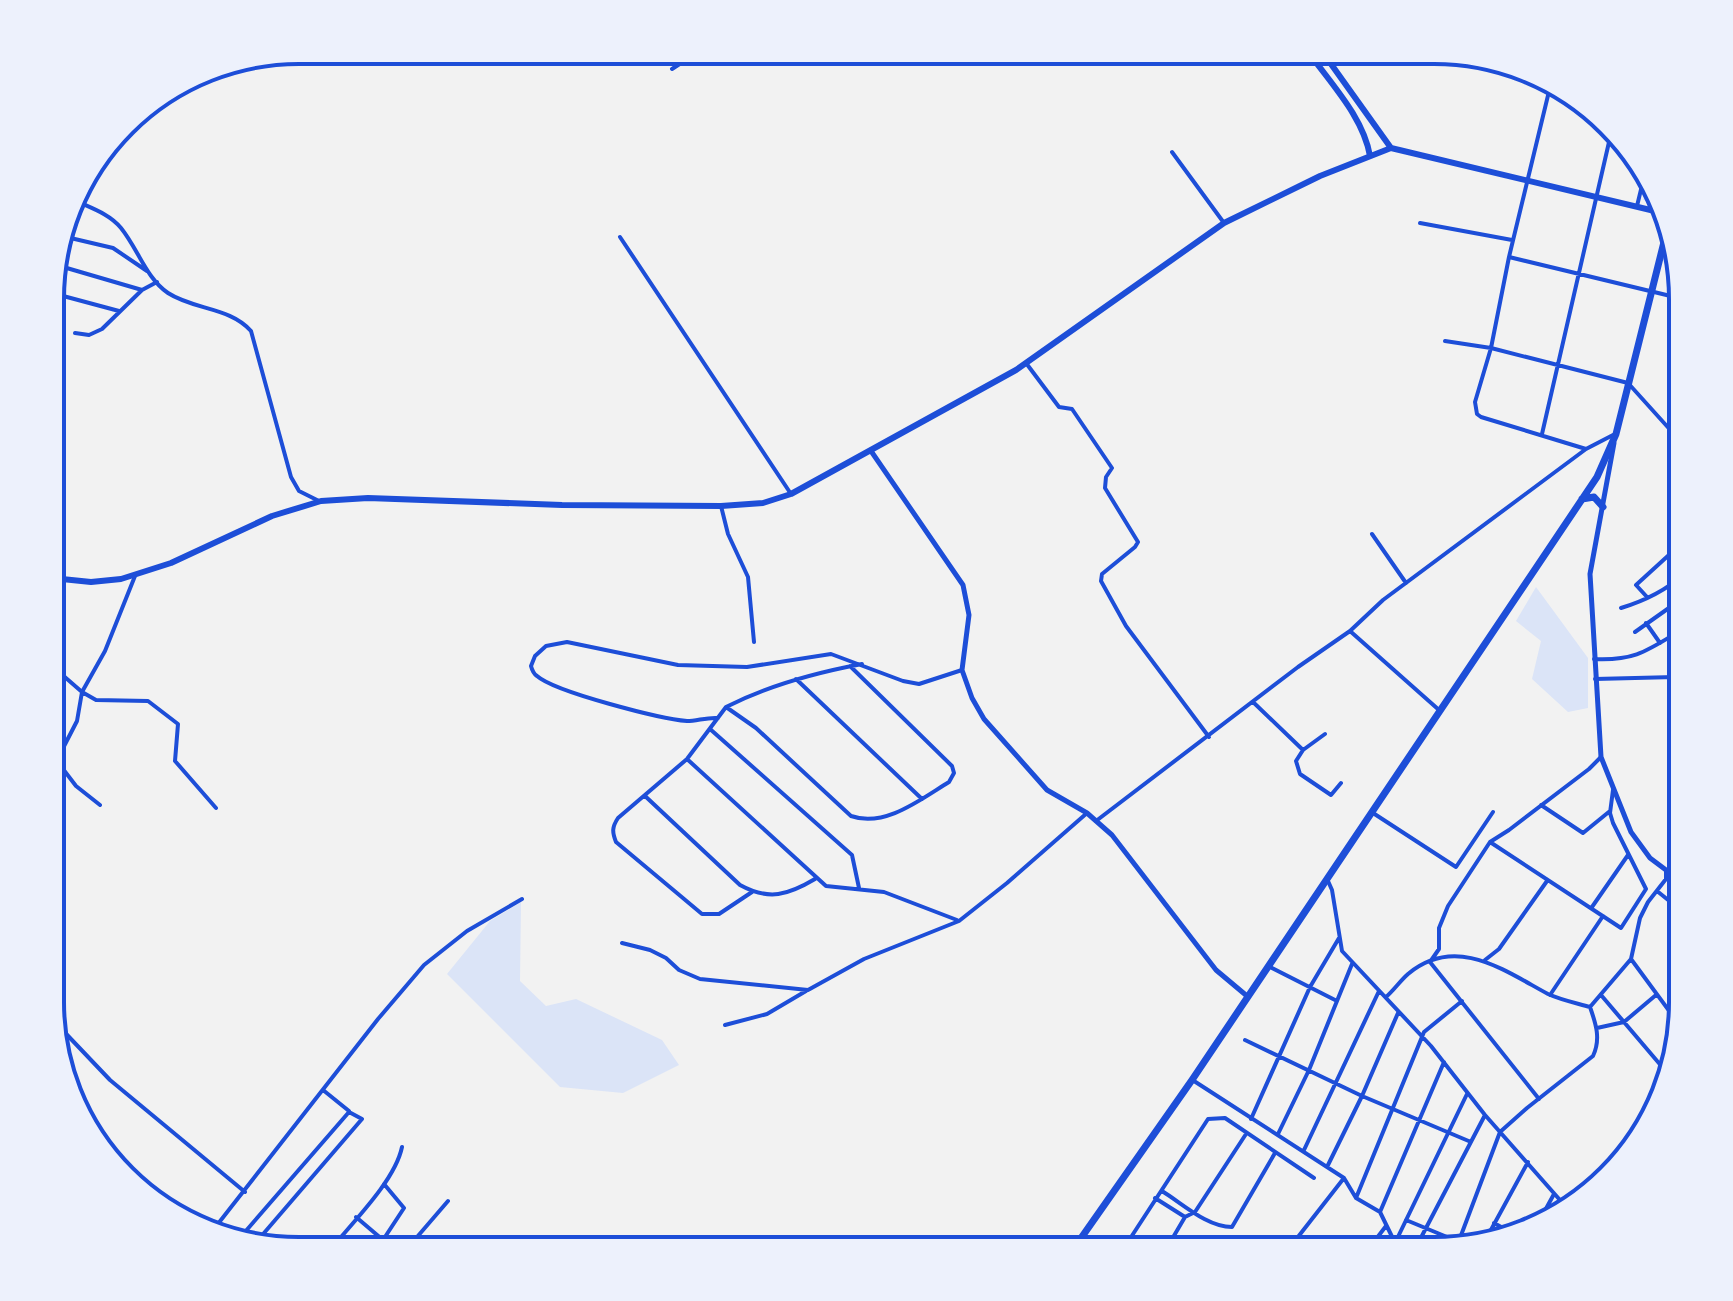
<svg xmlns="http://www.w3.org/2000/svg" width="1733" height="1301" font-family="Poppins,sans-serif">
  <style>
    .green { fill: #dbe4f7 }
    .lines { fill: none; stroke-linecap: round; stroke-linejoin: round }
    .minor { stroke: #1d4ed8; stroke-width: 4 }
    .tertiary { stroke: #1d4ed8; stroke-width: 5 }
    .secondary { stroke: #1d4ed8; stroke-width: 6 }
    .trunk { stroke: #1d4ed8; stroke-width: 7 }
    .rim { fill: none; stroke: #1d4ed8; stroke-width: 4 }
  </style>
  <rect width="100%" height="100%" fill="#f2f2f2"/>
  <!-- green -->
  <path class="green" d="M1650 179 1658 189 1661 206 1643 200Z
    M1536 587 1588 658V708L1568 712 1532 679 1541 641 1516 621Z
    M521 902 520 981 546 1006 576 999 662 1040 679 1065 623 1093 560 1087 447 974 490 921Z"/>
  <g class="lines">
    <!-- minor -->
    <path class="minor" d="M672 69 701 50
      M1551 83 1509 257 1491 348 1475 402 1477 414 1481 417 1586 449
      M1172 152 1224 223
      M74 200C91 208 110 214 121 228 138 249 146 278 168 293 194 310 230 307 251 331L291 477 299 491 319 501
      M1637 206 1645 173
      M1420 223 1512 240
      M62 236 113 248 147 271
      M620 237 791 494
      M1509 257 1683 299
      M53 264 142 290
      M52 293 119 311
      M75 333 89 335 102 329 142 290 157 282
      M1445 341 1491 348 1628 383 1683 444
      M1026 363 1059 407 1072 409 1112 468 1106 477 1105 488 1138 542 1135 547 1102 574 1101 581 1126 626 1209 737
      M1542 434 1612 129
      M721 506 728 534 748 577 754 642
      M1372 534 1406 583
      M1647 597 1636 585 1670 554
      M1621 608C1644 601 1665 591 1683 575
      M1646 623 1660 643
      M1635 632 1683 598
      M1594 659C1636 661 1648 650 1683 629
      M51 665 82 692 96 700 148 701 178 724 175 761 216 808
      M850 666 952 766 954 773 949 782C921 799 885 828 851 816L756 728 726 707C769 685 814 673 862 664
      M796 679 922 799
      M1595 679 1675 677 1683 679
      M1253 702 1303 750
      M726 707 687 759 618 818C612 827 612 832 616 842L702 914H719L752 892
      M1439 710 1350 631 1383 600 1586 449 1613 435
      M718 718C707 717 697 721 687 721 661 719 555 692 537 676 534 674 532 670 531 666L535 656 546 646 567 642 678 665 747 667 831 654 903 681 919 684 962 670
      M710 729 852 855 859 888
      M1325 734 1303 750 1296 761 1300 774 1331 795 1341 783
      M687 759 826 886 884 892 957 920
      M645 796 740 885C769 901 788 895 815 879
      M100 805 76 786 63 769 60 754 77 721 82 692 105 651 135 576
      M1541 805 1583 833 1610 811
      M1373 813 1456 867 1493 812
      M1096 821 1298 667 1350 631
      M1490 842 1621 928 1646 889 1613 823 1610 813 1613 790
      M1328 881 1332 890 1342 951 1431 1046 1485 1115 1567 1208
      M1657 891 1683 912
      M1592 907 1628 855
      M622 943 650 950 666 958 679 970 700 979 808 990 864 959 959 921 1007 883 1087 813
      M1631 959 1681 1027
      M1485 960 1499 949 1547 881
      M1268 966 1337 1001
      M1550 995 1603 916
      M1601 995 1669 1075
      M1386 997C1394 990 1400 981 1408 974 1456 934 1505 971 1548 994 1561 1000 1576 1003 1590 1007 1596 1024 1601 1039 1593 1056L1527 1108 1500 1132 1457 1246
      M1590 1007 1631 959 1640 918 1648 902 1666 879V870
      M51 1018 110 1080 245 1192
      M725 1025 767 1014 806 991
      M1597 1028 1624 1022 1656 995
      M1245 1040 1362 1096 1471 1142
      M1194 1081 1344 1178 1356 1198 1380 1212 1399 1251
      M323 1090 349 1111
      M1539 1099 1430 962 1439 949V928L1448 906 1490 842 1509 830 1589 769 1601 757
      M1251 1119 1310 987 1339 938
      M1278 1134 1309 1070 1352 964
      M1304 1150 1379 991
      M1328 1165 1362 1096 1398 1013
      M1162 1191C1183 1204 1207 1227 1232 1227L1275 1153
      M1155 1198 1185 1217 1165 1251
      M1356 1198 1424 1032 1462 1001
      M1380 1212 1444 1062
      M356 1217 383 1240 404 1208 384 1184
      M1185 1217 1195 1212 1246 1134
      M1406 1220 1464 1244
      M1494 1223 1512 1233
      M1536 1227 1554 1194
      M210 1234 378 1019 424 965 467 931 522 899
      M339 1238 355 1251
      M1486 1239 1528 1162
      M238 1240 349 1112 362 1119 258 1240 250 1243
      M1395 1243 1467 1094
      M329 1251C352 1223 395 1181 402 1147
      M371 1251 383 1240
      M405 1251 448 1201
      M1122 1251 1208 1119 1225 1118 1314 1178
      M1287 1251 1344 1178
      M1367 1251 1386 1226
      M1414 1251 1485 1115"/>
    <!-- tertiary -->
    <path class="tertiary" d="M1614 443 1590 574 1601 757 1631 832 1650 858 1666 870 1683 878
      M871 451 963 585 969 615 962 670 972 698 984 719 1047 790 1087 813 1112 835 1216 970 1247 996"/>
    <!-- secondary -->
    <path class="secondary" d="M1307 50C1330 83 1363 116 1370 156
      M1321 50 1391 148
      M1391 148 1663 213
      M52 578 91 582 121 579 171 563 272 516 321 501 368 498 562 505 721 506 763 503 791 494 1016 370 1224 223 1320 176 1391 148"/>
    <!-- trunk -->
    <path class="trunk" d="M1582 499 1594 497 1603 507
      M1072 1251 1192 1080 1597 477 1616 434 1667 230"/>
  </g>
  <!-- crop -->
  <path d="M0 0H1733V1301H0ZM299 64H1434A235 235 0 0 1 1669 299V1002A235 235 0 0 1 1434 1237H299A235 235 0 0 1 64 1002V299A235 235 0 0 1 299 64Z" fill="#edf1fc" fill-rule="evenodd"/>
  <path class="rim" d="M299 64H1434A235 235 0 0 1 1669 299V1002A235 235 0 0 1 1434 1237H299A235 235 0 0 1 64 1002V299A235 235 0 0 1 299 64Z"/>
</svg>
